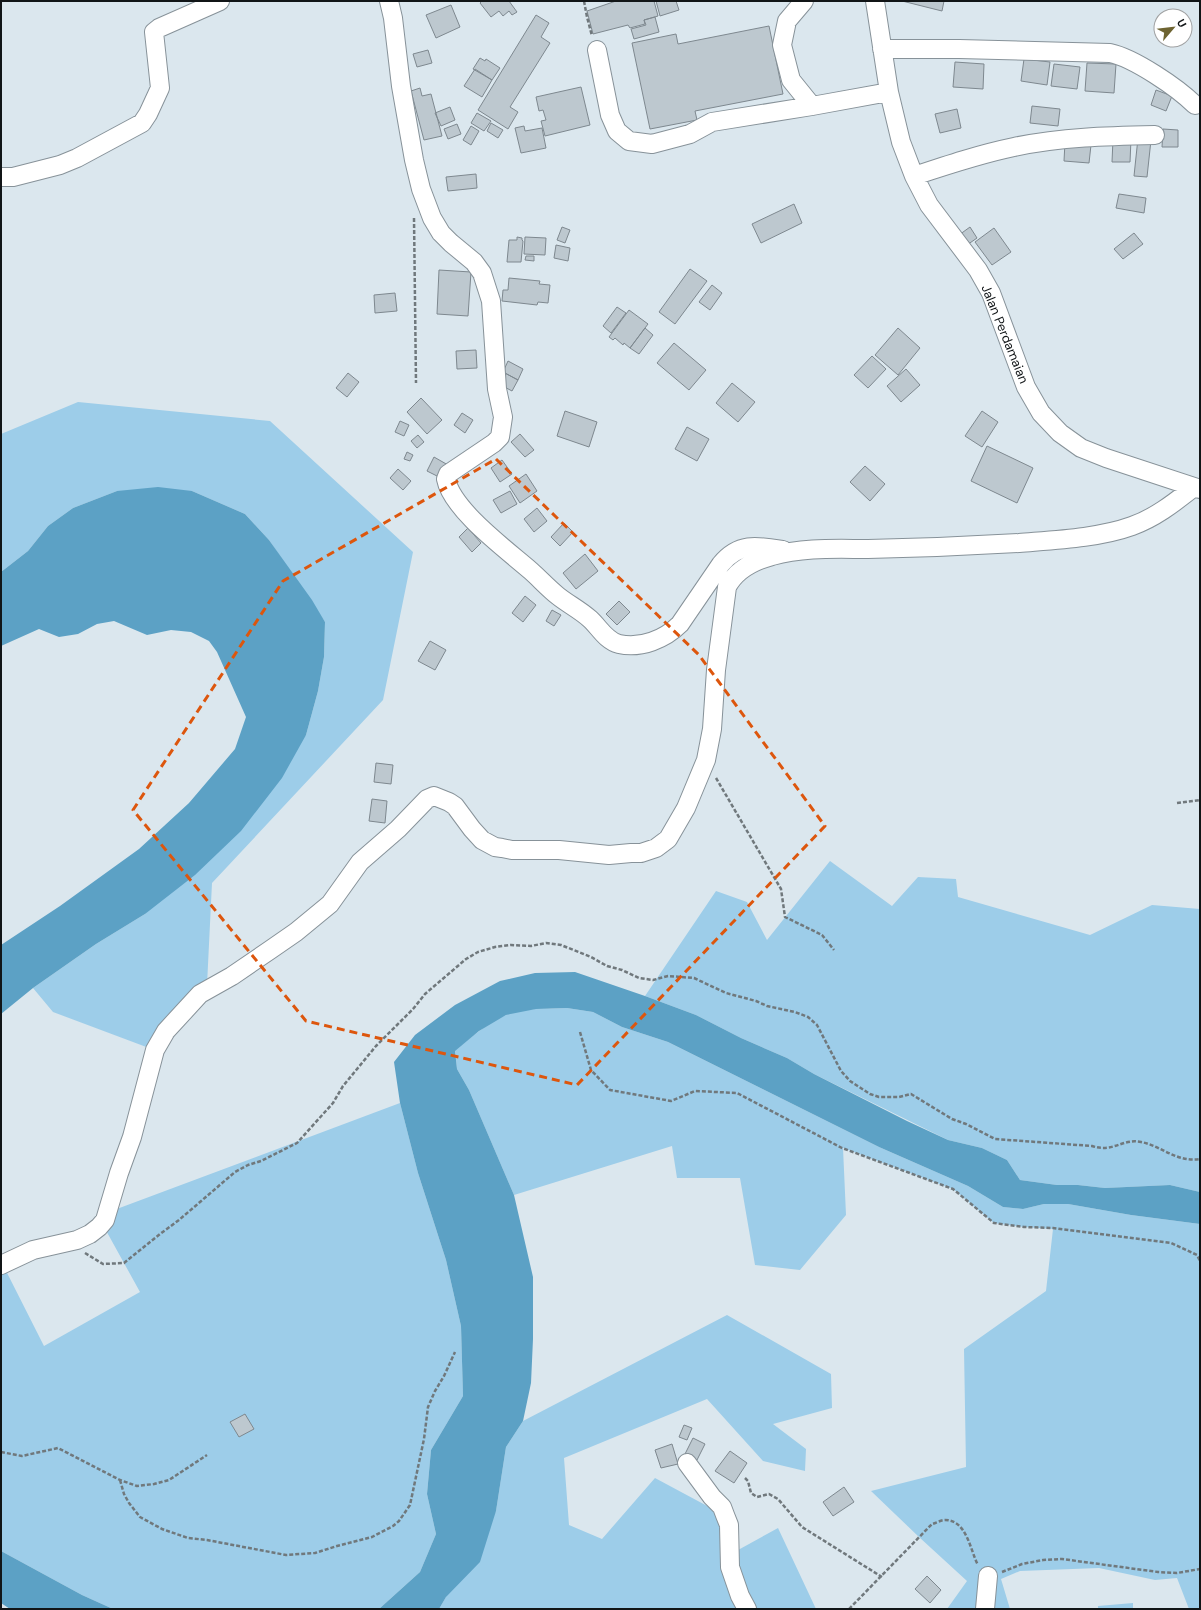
<svg xmlns="http://www.w3.org/2000/svg" width="1201" height="1610" font-family="'DM Sans',sans-serif">
  <style>
    .green { fill: #9dcde9 }
    .water { fill: #5ca1c5 }
    .building { fill: #bdc8cf; stroke: #7e888f }
    .lines { fill: none; stroke-linecap: round; stroke-linejoin: round }
    .minor-casing { stroke: #879299; stroke-width: 20 }
    .path { stroke: #70787c; stroke-width: 2.5; stroke-dasharray: 4 2; stroke-linecap: butt }
    .minor { stroke: #fff; stroke-width: 18 }
    .marked { fill: none; stroke: #dd560d; stroke-width: 3; stroke-dasharray: 8 5; stroke-linejoin: round }
    .labels { text-anchor: middle; dominant-baseline: central; stroke-width: 3.5; stroke-linejoin: round; paint-order: stroke }
    .street-label { font-size: 13px; fill: #111517; stroke: #fff }
  </style>
  <rect width="100%" height="100%" fill="#dbe7ee"/>
  <!-- green -->
  <path class="green" d="M78 402 270 421 413 552 383 700 212 883 207 985 149 1048 53 1012 33 988 96 944 145 914 306 735 318 691 324 657 325 622 269 540 245 514 192 491H117L73 508 48 526 28 551 1 572V434Z
    M830 861 892 906 918 877 956 879 958 897 1090 935 1152 905 1200 909V1192L1170 1185 1105 1188 1078 1185H1057L1020 1180 1007 1160 982 1148 948 1140 814 1074 787 1058 741 1038 696 1015 645 996 716 891 747 902 767 940Z
    M567 1008 593 1012 622 1027 668 1042 879 1147 968 1186 1003 1207 1023 1209 1044 1204H1068L1131 1215 1200 1224V1609H1189L1177 1578 1155 1580 1099 1568 1020 1571 1001 1579 1010 1609H947L967 1581 919 1537 871 1491 966 1467 964 1349 1046 1291 1053 1229 1024 1227 994 1223 953 1189 843 1148 846 1215 800 1270 755 1265 740 1178H677L672 1146 514 1195 469 1090 457 1069 455 1050C471 1038 487 1023 506 1015 524 1007 548 1009 567 1008Z
    M400 1103 418 1173 446 1260 461 1326 463 1396 431 1450 427 1494 436 1534 420 1572 379 1609H113L82 1595 1 1551V1261L44 1346 140 1292 98 1216Z
    M727 1315 831 1374 832 1408 773 1424 806 1449 805 1471 763 1461 707 1399 564 1458 569 1525 602 1539 655 1478 724 1515 729 1555 778 1528 816 1609H439L496 1511 506 1447 523 1421Z
    M1133 1603V1609H1098V1606Z"/>
  <!-- water -->
  <path class="water" d="M158 487 192 491 245 514 269 540 312 600 325 622 324 657 318 691 306 735 282 778 241 831 195 875 145 914 96 944 33 988 1 1014V945L60 906 139 849 189 803 235 749 246 717 217 652 209 641 191 632 171 630 147 635 114 621 97 624 78 634 59 637 39 629 1 646V572L28 551 48 526 73 508 117 491Z
    M575 972 645 996 696 1015 741 1038 787 1058 814 1074 907 1121 948 1140 982 1148 1007 1160 1020 1180 1057 1185H1078L1105 1188 1170 1185 1200 1192V1224L1131 1215 1068 1204H1044L1023 1209 1003 1207 968 1186 879 1147 668 1042 622 1027 593 1012 567 1008 536 1009 506 1015 479 1031 455 1051 457 1069 469 1090 514 1195 533 1277V1339L531 1383 523 1421 506 1447 496 1511 480 1562 446 1597 439 1609H379L420 1572 436 1534 427 1494 431 1450 463 1396 461 1326 446 1260 418 1173 400 1103 394 1062 415 1035 455 1005 500 981 535 973Z
    M1 1551 82 1595 113 1609H10L1 1603Z"/>
  <!-- building -->
  <path class="building" d="M482 1H509L517 12 512 15 509 11 503 16 499 11 491 17 480 3Z
    M616 1H654L658 16 644 20 645 24 630 28 628 25 593 34 587 11Z
    M656 1H676L679 10 660 16Z
    M902 1H944L942 11Z
    M451 5 460 27 436 38 426 15Z
    M536 15 549 23 541 37 550 43 510 107 518 112 508 129 478 110Z
    M655 17 659 32 634 39 631 29 646 25 644 20Z
    M769 26 783 94 695 111 697 120 650 129 632 43 676 34 678 44Z
    M428 50 432 63 417 67 413 54Z
    M480 58 485 61 486 59 500 68 492 80 473 69Z
    M1024 59 1050 62 1047 85 1021 81Z
    M955 62 984 64 983 89 953 87Z
    M1087 63 1116 64 1114 93 1085 91Z
    M1054 64 1080 67 1077 89 1051 86Z
    M475 69 492 80 482 97 464 86Z
    M581 87 590 125 545 136 541 121 546 120 543 110 539 111 536 97Z
    M420 88 422 96 431 94 442 136 424 140 411 91Z
    M1156 90 1172 96 1166 111 1151 105Z
    M1032 106 1060 109 1058 126 1030 123Z
    M450 107 455 120 441 126 435 113Z
    M957 109 961 128 940 133 935 114Z
    M477 113 491 121 484 131 471 123Z
    M491 123 503 130 498 138 487 131Z
    M457 124 461 134 448 139 444 129Z
    M471 126 479 131 471 145 463 140Z
    M524 126 525 131 542 128 546 148 521 153 515 128Z
    M1163 129 1178 130V147H1162Z
    M1138 138 1151 140 1147 177 1134 176Z
    M1113 139H1131L1130 162H1112Z
    M1065 142 1091 145 1089 163 1064 161Z
    M476 174 477 188 448 191 446 177Z
    M1119 194 1146 198 1144 213 1116 208Z
    M794 204 802 223 761 243 752 224Z
    M562 227 570 230 565 243 557 240Z
    M970 227 977 238 967 245 959 235Z
    M994 228 1011 252 992 265 975 242Z
    M1134 233 1143 244 1123 259 1114 249Z
    M517 237 522 238V240L523 241 521 262H507L509 240H517Z
    M525 237 546 238 545 255 524 254Z
    M556 245 570 248 568 261 554 258Z
    M526 256H534V261L525 260Z
    M690 269 707 281 675 324 659 312Z
    M439 270 471 272 468 316 437 314Z
    M509 278 540 281 539 284 550 285 548 303 538 302 537 305 502 301 503 290H508Z
    M712 285 722 293 710 310 699 302Z
    M395 293 397 311 375 313 374 295Z
    M617 307 626 313 611 333 603 326Z
    M629 310 648 324 630 348 624 343 623 345 615 338 613 340 609 337Z
    M645 328 653 335 639 354 630 348Z
    M898 328 920 348 898 375 875 355Z
    M674 343 706 370 689 390 657 363Z
    M476 350 477 368 457 369 456 351Z
    M872 356 886 369 868 388 854 375Z
    M508 361 523 369 518 380 503 372Z
    M906 369 920 385 901 402 887 386Z
    M503 372 518 380 512 391 497 383Z
    M348 373 359 382 347 397 336 388Z
    M732 383 755 402 738 422 716 403Z
    M421 398 442 420 427 434 407 412Z
    M565 411 597 422 589 447 557 436Z
    M982 411 998 422 982 447 965 436Z
    M462 413 473 420 465 433 454 425Z
    M400 421 409 425 404 436 395 432Z
    M687 427 709 439 697 461 675 449Z
    M520 434 534 450 525 457 511 442Z
    M418 435 424 442 417 448 411 441Z
    M987 446 1033 468 1017 503 971 481Z
    M407 452 413 455 410 461 404 459Z
    M434 457 448 465 441 478 427 471Z
    M502 460 512 474 500 482 491 468Z
    M865 466 885 484 870 501 850 482Z
    M398 469 411 481 403 490 390 478Z
    M526 474 537 491 520 503 509 486Z
    M510 491 517 504 501 513 493 500Z
    M537 508 547 521 534 532 524 519Z
    M564 523 573 532 560 546 551 537Z
    M468 528 481 543 472 552 459 537Z
    M585 554 598 571 576 589 563 573Z
    M525 596 536 605 523 622 512 613Z
    M619 601 630 612 617 625 606 614Z
    M552 610 561 615 554 626 546 621Z
    M430 641 446 650 435 670 418 661Z
    M376 763 393 765 391 784 374 782Z
    M372 799 387 801 385 823 369 821Z
    M245 1414 254 1429 239 1437 230 1422Z
    M684 1425 692 1428 687 1440 679 1437Z
    M693 1438 705 1444 697 1460 685 1454Z
    M672 1444 678 1464 661 1468 655 1450Z
    M730 1451 747 1463 734 1483 715 1471Z
    M844 1487 854 1502 833 1516 823 1502Z
    M927 1576 941 1590 930 1603 915 1589Z"/>
  <g class="lines">
    <defs>
      <path id="minor" d="M389 1 393 18 401 86 414 160 421 189 432 218 441 233 451 243 474 262 482 273 491 301 497 389 503 417 500 437 494 443 448 474 446 479C452 510 507 550 531 571 540 579 548 588 558 596 568 604 580 610 590 619 599 627 606 641 619 644 641 649 665 639 680 624L721 564C739 542 758 546 783 550
        M804 1 787 21 782 45 791 80 812 106
        M875 1 889 92 901 142 914 176 929 205 978 270 991 293 1026 387 1041 413 1060 433 1081 448 1106 458 1200 489
        M882 49H959L1110 53C1134 58 1178 88 1195 105
        M597 50 610 115 617 131 629 141 652 144 690 134 712 122 812 106 889 92
        M914 176C947 165 980 154 1014 147 1061 137 1108 136 1155 135
        M1 177H13L60 165 77 158 142 123 148 114 160 88 154 32 159 28 220 1
        M1 1265 33 1250 77 1240 90 1234 99 1227 105 1220 119 1173 132 1137 155 1050 166 1031 200 994 232 976 270 950 296 932 330 904 360 862 398 829 427 799 434 796 449 802 455 806 472 829 482 840 495 847 502 848 512 850H559L609 855 631 853H641L656 848 668 839 686 808 706 760 712 729 716 670 727 587C736 570 753 561 772 556 803 547 837 549 868 549 919 548 969 546 1019 543 1054 540 1099 538 1132 526 1155 518 1175 502 1193 488
        M687 1463 712 1497 722 1507 725 1515 729 1525 730 1567 740 1596 747 1609
        M985 1609 988 1576"/>
    </defs>
    <!-- minor casing -->
    <use href="#minor" class="minor-casing"/>
    <!-- path -->
    <path class="path" d="M584 1 587 17 592 36
      M414 218 416 383
      M716 778 781 889 785 917 822 935 834 950
      M1177 803 1200 800
      M580 1032 591 1070 610 1090 671 1101 695 1091 737 1093 842 1148 953 1189 994 1223 1024 1227 1053 1228 1171 1243 1197 1255 1200 1261
      M85 1253 103 1264 124 1263 160 1234 179 1220 235 1172 248 1165 261 1161 297 1143 333 1103 343 1086 376 1046 413 1009 425 994 466 959 478 952 495 947 511 945 531 946 546 943 561 945 591 957 607 966 622 970 639 978 653 980 668 976 694 978 726 993 756 1001 767 1006 795 1012 808 1017 817 1025 841 1071 850 1081 870 1094 879 1097H899L911 1094 952 1119 966 1124 995 1139 1092 1146C1114 1153 1122 1138 1141 1142 1162 1146 1177 1163 1200 1159
      M1 1452 22 1456 58 1448 120 1480 137 1486 154 1484 169 1480 207 1455
      M745 1478 748 1481 751 1493 757 1497 769 1494 778 1499 802 1527 882 1577
      M120 1480 124 1494 129 1503 140 1517 162 1529 188 1538 207 1540 286 1555 315 1553 337 1546 372 1537 393 1526 399 1521 410 1505 424 1439 428 1407 435 1391 444 1376 455 1352
      M1002 1572 1022 1564 1043 1560 1062 1559 1158 1572 1177 1573 1200 1569
      M849 1609 932 1524C936 1523 941 1520 945 1520 967 1520 970 1550 978 1565"/>
    <!-- minor -->
    <use href="#minor" class="minor"/>
  </g>
  <!-- marked area -->
  <path class="marked" d="M496 459 699 655 825 826 577 1085 306 1021 133 810 283 581Z"/>
  <g class="labels">
    <!-- street labels -->
    <g class="street-label">
      <text transform="translate(1005 334) rotate(68)">Jalan Perdamaian</text>
    </g>
  </g>
  <!-- border -->
  <rect width="1201" height="1610" fill="none" stroke="#111517" stroke-width="4"/>
  <!-- north arrow -->
  <g transform="translate(1173 28) rotate(62)"><circle r="19" fill="#ffffff" stroke="#a0a1a2"/>
  <path d="M0-3L7 15L0 10L-7 15Z" fill="#6e6431"/>
  <text y="-6" font-size="11" font-weight="bold" text-anchor="middle" fill="#111517">U</text>
  </g>
</svg>
